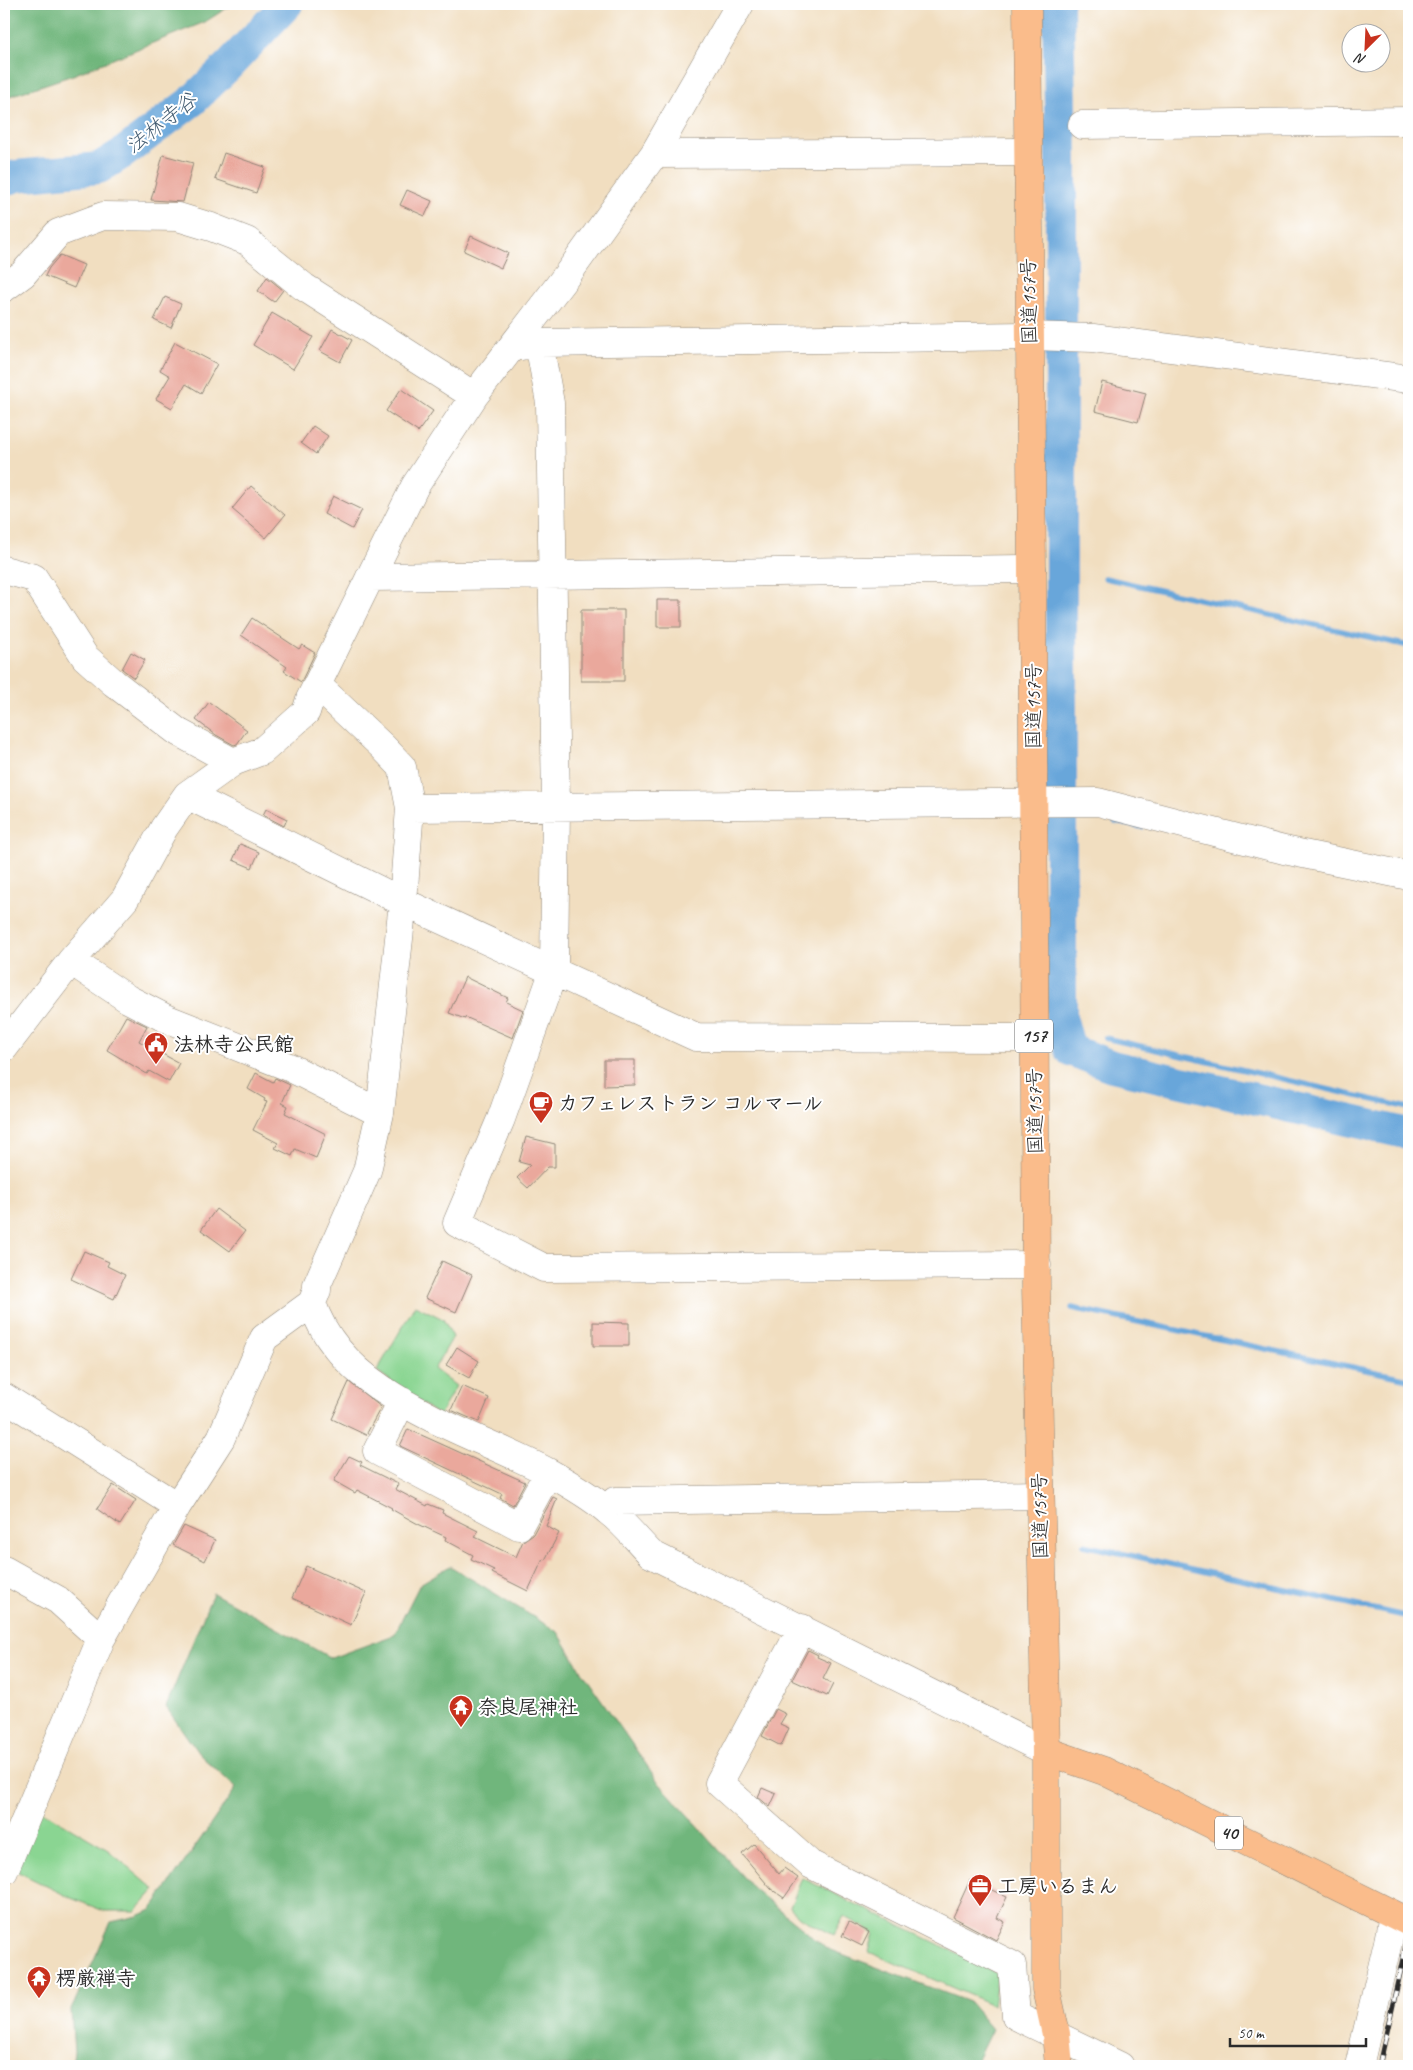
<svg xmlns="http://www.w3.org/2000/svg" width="1413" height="2070" font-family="Caveat,'Klee One',sans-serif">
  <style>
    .green { fill: #8ad592; stroke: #5a805e }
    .forest { fill: #6fb67c; stroke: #4d7054 }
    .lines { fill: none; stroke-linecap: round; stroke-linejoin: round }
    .stream { stroke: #67a6da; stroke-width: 5.5 }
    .river { stroke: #67a6da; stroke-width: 32 }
    .building { fill: #eaa89c }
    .minor-casing { stroke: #8e8476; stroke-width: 29 }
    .major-casing { stroke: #8e8476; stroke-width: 29 }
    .highway-casing { stroke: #8e8476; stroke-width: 29 }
    .minor { stroke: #fff; stroke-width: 28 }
    .major { stroke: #fabc8b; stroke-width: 28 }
    .highway { stroke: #fabc8b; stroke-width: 28 }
    .rail-casing { stroke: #2b2b2b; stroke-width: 5.5 }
    .rail { stroke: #fff; stroke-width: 4; stroke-dasharray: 11; stroke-linecap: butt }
    .labels { text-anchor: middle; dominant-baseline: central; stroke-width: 4; stroke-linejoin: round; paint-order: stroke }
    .shield { fill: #fff; stroke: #6b6b6b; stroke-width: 1 }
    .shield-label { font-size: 19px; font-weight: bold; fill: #2b2b2b }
    .street-label { font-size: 20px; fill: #2b2b2b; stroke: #fff }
    .poi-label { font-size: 20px; font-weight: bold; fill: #2b2b2b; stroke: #fff; text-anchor: start }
    .water-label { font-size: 21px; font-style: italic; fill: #435c71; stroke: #fff }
  </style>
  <rect width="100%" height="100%" fill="#fff"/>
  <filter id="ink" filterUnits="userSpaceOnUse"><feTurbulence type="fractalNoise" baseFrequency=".02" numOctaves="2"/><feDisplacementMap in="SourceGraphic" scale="10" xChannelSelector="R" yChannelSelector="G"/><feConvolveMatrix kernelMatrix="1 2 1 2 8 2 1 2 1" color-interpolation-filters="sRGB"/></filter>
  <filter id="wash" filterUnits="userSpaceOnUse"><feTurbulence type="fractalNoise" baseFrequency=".0096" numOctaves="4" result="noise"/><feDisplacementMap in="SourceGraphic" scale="20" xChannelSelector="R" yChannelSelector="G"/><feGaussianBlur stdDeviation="1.12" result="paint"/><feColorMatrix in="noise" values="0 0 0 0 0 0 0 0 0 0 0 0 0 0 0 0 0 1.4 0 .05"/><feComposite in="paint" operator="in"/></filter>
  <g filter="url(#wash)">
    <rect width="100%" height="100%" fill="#f1dec0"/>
    <!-- green -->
    <path class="green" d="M415 1305 443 1319 453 1337 434 1369 456 1386 439 1416 377 1371Z
      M39 1809 108 1850 155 1890 136 1911H104L71 1898 8 1867Z
      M802 1878 998 1973 993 2005 869 1952 874 1933 844 1916 834 1935 799 1917 790 1907Z"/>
    <!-- forest -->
    <path class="forest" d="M4 4H233L205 22 73 75 4 98Z
      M450 1566 558 1632 580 1669 659 1783 753 1888 826 1948 969 2002 992 2029 974 2066H72L74 2052 71 2010 111 1922 138 1916 151 1910 236 1788 199 1754 166 1707 213 1593 331 1658 394 1635 420 1584Z"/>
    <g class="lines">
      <!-- stream -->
      <path class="stream" d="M1105 578 1409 646
        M1115 822 1142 827
        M1105 1038 1409 1108
        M1072 1308 1409 1379
        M1084 1545 1409 1617"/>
      <!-- river -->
      <path class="river" d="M1058 4 1061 158V1017L1070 1050 1112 1066 1409 1134
        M4 181 16 176 99 168 123 153 192 101 229 65 287 4"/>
    </g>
    <g id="blocks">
      <!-- building -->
      <path class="building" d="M224 153 265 167 256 193 215 179Z
        M163 155 193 163 183 202 151 200Z
        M407 190 432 201 425 216 400 205Z
        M471 236 508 253 501 268 464 251Z
        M60 255 84 265 74 288 45 276 49 268Z
        M267 277 283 290 274 302 258 291Z
        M165 297 181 304 171 328 154 320Z
        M272 313 313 337 293 369 253 345Z
        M332 329 352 340 340 362 320 351Z
        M175 342 217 364 201 393 186 384 172 408 156 399 170 376 160 370Z
        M1102 382 1146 393 1138 422 1095 411Z
        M401 389 433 411 418 432 386 411Z
        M313 426 328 436 316 454 301 443Z
        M251 486 285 515 266 538 232 509Z
        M333 496 362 510 352 529 324 514Z
        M657 600H681V627H657Z
        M581 610H624V681H581Z
        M252 618 299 649 302 645 315 653 301 682 284 671 287 667 241 635Z
        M131 652 145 660 134 678 122 669Z
        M209 702 247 730 237 744 234 745 216 735 196 720Z
        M266 809 287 819 284 826 263 815Z
        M240 844 259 852 252 868 233 860Z
        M465 977 508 998 506 1002 523 1010 513 1038 465 1017V1019L449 1013Z
        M126 1016 147 1026 139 1041 179 1063 169 1082 149 1071 147 1074 107 1050Z
        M604 1060H635V1085L604 1086Z
        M256 1073 273 1082 275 1078 290 1085 282 1103 288 1106 285 1113 326 1134 316 1158 295 1149 292 1156 275 1148 278 1143 253 1130 267 1102 264 1101 265 1099 248 1089Z
        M526 1137 555 1144V1167H548L528 1188 517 1178 530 1165 519 1162Z
        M216 1209 245 1231 230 1251 201 1230Z
        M84 1251 109 1262 107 1266 125 1275 114 1299 71 1279Z
        M442 1261 472 1275 456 1312 425 1298Z
        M593 1322 629 1323V1346H593Z
        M457 1347 479 1361 469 1378 446 1365Z
        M349 1382 381 1407 366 1435 332 1419Z
        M462 1386 489 1398 479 1422 451 1410Z
        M408 1429 525 1482 513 1505 500 1498 502 1494 400 1446Z
        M349 1456 362 1462 360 1465 398 1484 395 1489 427 1506 428 1504 443 1510 442 1513 478 1531 475 1537 516 1557 523 1541 533 1534 553 1497 557 1499 546 1526 559 1533 545 1560 543 1559 528 1591 492 1573 494 1570 471 1559 473 1555 445 1540 446 1537 418 1524 391 1509 392 1508 357 1490 355 1493 334 1481Z
        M113 1485 136 1500 120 1525 97 1509Z
        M184 1526 215 1540 205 1561 173 1545Z
        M306 1566 366 1593 351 1625 292 1598Z
        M808 1650 818 1655 817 1657 831 1663 823 1679 833 1684 827 1696 792 1680Z
        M776 1709 786 1714 780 1724 789 1728 781 1746 762 1736Z
        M762 1788 776 1794 770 1807 758 1797Z
        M754 1844 779 1874 784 1868 798 1878 784 1898 771 1889 742 1854Z
        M970 1880 1007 1897 997 1918 1005 1922 996 1940 953 1917Z
        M849 1922 869 1932 862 1946 842 1936Z"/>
    </g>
  </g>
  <g filter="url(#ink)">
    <use href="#blocks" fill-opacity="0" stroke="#8e8476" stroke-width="1"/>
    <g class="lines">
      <defs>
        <path id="minor" d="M1082 125 1409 121
          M654 154 1028 152
          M4 288 23 274 58 233 103 216 178 217 211 227 247 241 304 287 474 396
          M539 343 550 403 556 807 554 970 501 1119 457 1223 544 1268 1037 1265
          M521 346 539 343 1030 336 1093 338 1409 379
          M4 570 34 578 85 657 114 683 178 732 233 762
          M370 577 1032 569
          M187 795 403 902 696 1037 1034 1038
          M410 808 1098 802 1284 850 1409 876
          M71 961 128 999 165 1018 289 1067 380 1113
          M4 1048 71 961 125 899 164 828 187 795 233 762 262 751 306 712 310 699 415 486 474 396 567 275 654 154 740 4
          M312 1303C343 1398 467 1429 548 1472 566 1482 593 1498 608 1511 624 1523 637 1540 651 1554L1046 1751
          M4 1397 177 1506
          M402 1401 377 1451 519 1526 548 1473
          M608 1511 615 1501 1039 1495
          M4 1570 58 1600 101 1639
          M802 1628 719 1783 810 1864 1012 1965 1016 2016 1120 2066
          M4 1871 101 1639 177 1506 221 1438 264 1338 312 1303 317 1290V1285L367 1171 380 1113 403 902 410 808 402 767 383 747 317 685
          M1359 2066 1388 1942 1393 1915"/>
        <path id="major" d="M1046 1751 1104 1771 1409 1922"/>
        <path id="highway" d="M1027 4 1032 569 1036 1287 1046 1751V1989L1056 2034 1059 2066"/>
      </defs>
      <!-- minor casing -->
      <use href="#minor" class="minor-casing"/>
      <!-- major casing -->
      <use href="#major" class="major-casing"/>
      <!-- highway casing -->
      <use href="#highway" class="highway-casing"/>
      <!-- minor -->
      <use href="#minor" class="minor"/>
      <!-- major -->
      <use href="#major" class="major"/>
      <!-- highway -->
      <use href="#highway" class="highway"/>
      <defs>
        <path id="rail" d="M1379 2066 1409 1933"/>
      </defs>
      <!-- rail casing -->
      <use href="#rail" class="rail-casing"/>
      <!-- rail -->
      <use href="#rail" class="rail"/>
    </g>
  </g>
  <!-- icons -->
  <defs>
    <symbol id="civic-pin" viewBox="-11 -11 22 30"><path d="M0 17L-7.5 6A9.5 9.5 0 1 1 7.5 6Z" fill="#c8321e" stroke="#fff"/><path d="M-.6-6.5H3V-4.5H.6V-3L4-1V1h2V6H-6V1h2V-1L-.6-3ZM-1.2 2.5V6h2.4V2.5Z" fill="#fff"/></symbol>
    <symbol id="cafe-pin" viewBox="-11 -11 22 30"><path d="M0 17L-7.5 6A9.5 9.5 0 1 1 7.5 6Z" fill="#c8321e" stroke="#fff"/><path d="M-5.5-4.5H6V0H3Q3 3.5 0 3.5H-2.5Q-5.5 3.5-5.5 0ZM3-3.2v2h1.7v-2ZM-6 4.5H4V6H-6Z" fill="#fff"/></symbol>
    <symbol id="temple-pin" viewBox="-11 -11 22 30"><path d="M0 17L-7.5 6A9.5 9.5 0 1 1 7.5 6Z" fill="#c8321e" stroke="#fff"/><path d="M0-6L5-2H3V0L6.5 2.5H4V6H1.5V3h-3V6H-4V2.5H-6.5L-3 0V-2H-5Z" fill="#fff"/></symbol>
    <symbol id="office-pin" viewBox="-11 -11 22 30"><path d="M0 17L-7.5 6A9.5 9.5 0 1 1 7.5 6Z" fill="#c8321e" stroke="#fff"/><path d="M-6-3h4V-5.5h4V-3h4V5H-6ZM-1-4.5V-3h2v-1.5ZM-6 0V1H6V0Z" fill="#fff"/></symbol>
  </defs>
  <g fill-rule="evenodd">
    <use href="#civic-pin" x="142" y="1030" width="28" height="38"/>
    <use href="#cafe-pin" x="527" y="1089" width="28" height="38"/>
    <use href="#temple-pin" x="447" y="1693" width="28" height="38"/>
    <use href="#office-pin" x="966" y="1872" width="28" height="38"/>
    <use href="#temple-pin" x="25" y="1964" width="28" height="38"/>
  </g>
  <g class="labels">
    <!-- shield labels -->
    <g class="shield">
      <rect x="1015" y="1019.5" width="38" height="33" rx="4"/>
      <rect x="1215" y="1816.5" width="28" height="33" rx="4"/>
    </g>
    <g class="shield-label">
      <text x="1034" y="1036">157</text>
      <text x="1229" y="1833">40</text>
    </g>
    <!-- street labels -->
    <g class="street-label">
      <text transform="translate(1029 301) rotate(-91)">国道157号</text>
      <text transform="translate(1033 706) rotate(-90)">国道157号</text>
      <text transform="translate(1035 1111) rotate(-91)">国道157号</text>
      <text transform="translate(1040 1516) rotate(-91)">国道157号</text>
    </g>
    <!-- poi labels -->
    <g class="poi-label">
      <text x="174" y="1044">法林寺公民館</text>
      <text x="558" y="1103">カフェレストラン コルマール</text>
      <text x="478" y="1707">奈良尾神社</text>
      <text x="998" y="1886">工房いるまん</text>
      <text x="56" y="1978">楞厳禅寺</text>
    </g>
    <!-- water labels -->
    <g class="water-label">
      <text transform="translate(161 123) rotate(-38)">法林寺谷</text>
    </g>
  </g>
  <!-- margin -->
  <rect width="1413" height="2070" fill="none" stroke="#fff" stroke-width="20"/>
  <!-- north arrow -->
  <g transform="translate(1366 48) rotate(204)"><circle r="24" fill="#ffffff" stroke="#aaaaaa"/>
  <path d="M0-4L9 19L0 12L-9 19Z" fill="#c8321e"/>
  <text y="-8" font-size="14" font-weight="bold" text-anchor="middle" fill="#2b2b2b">N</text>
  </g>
  <!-- scale -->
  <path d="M1230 2038v8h136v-8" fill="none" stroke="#2b2b2b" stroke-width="2.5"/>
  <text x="1238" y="2038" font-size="15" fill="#2b2b2b" stroke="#ffffff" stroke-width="4" paint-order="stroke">50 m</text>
</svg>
